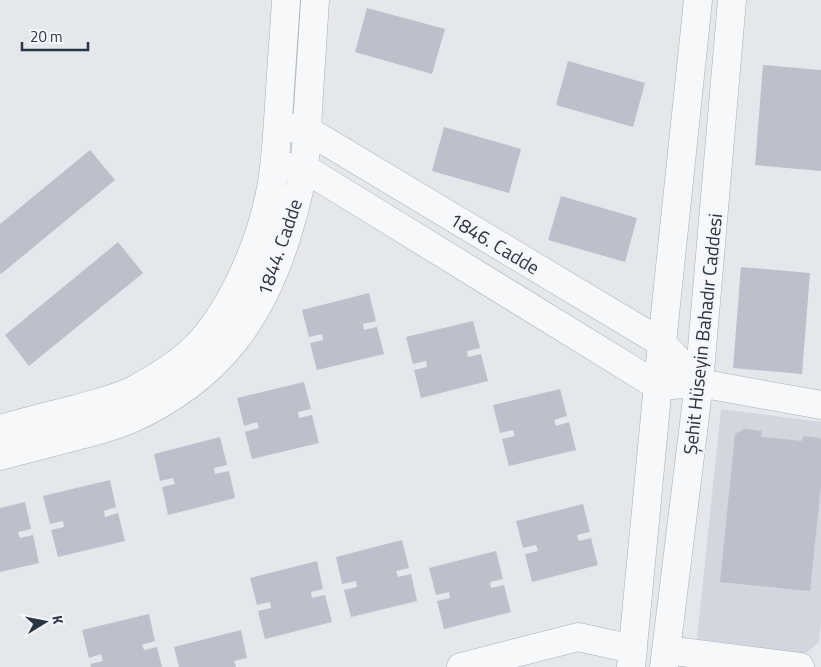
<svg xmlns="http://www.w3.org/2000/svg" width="821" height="667" font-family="'Titillium Web',sans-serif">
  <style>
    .built { fill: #d2d6de }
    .building { fill: #bbc0ca }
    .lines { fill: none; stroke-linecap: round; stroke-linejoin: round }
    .minor-casing { stroke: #a9aeb7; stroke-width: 29 }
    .minor { stroke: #f7f8fa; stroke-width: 28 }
    .labels { text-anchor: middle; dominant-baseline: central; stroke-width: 5; stroke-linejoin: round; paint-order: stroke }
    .street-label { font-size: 19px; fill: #2b3445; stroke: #f4f6f9 }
  </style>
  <rect width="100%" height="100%" fill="#e4e7ec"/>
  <!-- built -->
  <path class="built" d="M721 409 821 422V623L819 642 805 654 697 639Z"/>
  <!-- building -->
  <path class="building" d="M367 8 445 29 432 74 355 52Z
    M568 61 645 83 633 127 556 105Z
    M763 65 821 70V171L755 165Z
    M444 127 521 149 509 193 432 171Z
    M90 150 115 180 1 274 0 272V224Z
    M561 196 637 218 625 262 548 240Z
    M118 242 143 273 29 366 5 335Z
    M741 267 810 273 802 374 733 368Z
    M369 293 376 321 363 324 364 330 377 327 384 354 317 370 310 343 323 340 322 334 309 337 302 310Z
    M473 321 480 348 467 351 468 357 481 354 488 381 421 398 414 370 427 367 426 361 413 364 406 337Z
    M304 382 311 409 298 412 299 418 312 415 319 443 252 459 245 432 259 428 257 422 244 426 237 398Z
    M560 389 567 416 554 420 556 426 569 422 576 450 509 466 502 439 515 436 513 430 500 433 493 405Z
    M744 429 762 431 761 437 802 441 803 436 820 438 821 440V485L810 591 720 582 735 434Z
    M220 437 227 465 214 468 215 474 229 471 235 498 168 515 162 487 175 484 173 478 160 481 154 454Z
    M110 480 116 507 104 511 105 517 118 513 125 541 58 557 51 530 64 527 63 521 50 524 43 496Z
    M25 502 31 529 18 532 20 538 33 535 39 563 0 572V508Z
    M583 504 590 532 577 535 579 541 591 538 598 565 532 582 525 554 538 551 536 545 523 548 516 521Z
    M402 540 409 568 396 571 398 577 411 574 417 601 351 617 344 590 357 587 356 581 342 584 336 557Z
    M496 551 503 579 490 582 491 588 504 585 511 612 444 629 437 601 450 598 449 592 436 595 429 568Z
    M317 561 323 589 311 592 312 598 325 595 332 622 265 639 258 611 271 608 270 602 257 605 250 578Z
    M149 614 155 641 142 645 144 650 157 647 162 667H91L90 664 103 661 101 654 89 658 82 630Z
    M241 630 247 658 234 661 236 667H179L174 647Z"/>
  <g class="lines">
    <defs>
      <path id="minor" d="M292 128 307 130 662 343 699 383
        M275 166 304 168 658 386 699 383 821 405
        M0 429C26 422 51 415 77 409 96 403 116 399 134 390 156 378 178 365 196 347 215 328 228 305 240 281 254 252 265 220 271 188 276 161 277 133 279 106 281 70 284 35 286 0
        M0 456C26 449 51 443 77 436 95 431 113 427 131 419 217 380 261 321 288 232 294 211 300 191 303 170 307 150 307 129 308 109 310 73 313 36 315 0
        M666 650 800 667
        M461 667 578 637 633 649
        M631 667 662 343 698 0
        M664 667 699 383 732 0"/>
    </defs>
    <!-- minor casing -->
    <use href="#minor" class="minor-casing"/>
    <!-- minor -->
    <use href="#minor" class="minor"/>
  </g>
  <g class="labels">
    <!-- street labels -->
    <g class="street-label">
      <text transform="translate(495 243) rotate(31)">1846. Cadde</text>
      <text transform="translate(279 247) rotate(-71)">1844. Cadde</text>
      <text transform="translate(702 334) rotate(-84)">Şehit Hüseyin Bahadır Caddesi</text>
    </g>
  </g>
  <!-- north arrow -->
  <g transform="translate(45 622) rotate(80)" stroke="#f4f6f9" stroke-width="4" paint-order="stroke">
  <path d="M0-4L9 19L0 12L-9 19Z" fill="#2b3445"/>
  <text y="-8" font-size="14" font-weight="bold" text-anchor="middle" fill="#2b3445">K</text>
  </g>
  <!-- scale -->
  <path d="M22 42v8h66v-8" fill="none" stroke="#2b3445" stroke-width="2.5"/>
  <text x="30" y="42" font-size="15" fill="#2b3445" stroke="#f4f6f9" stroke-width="4" paint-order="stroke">20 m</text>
</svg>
